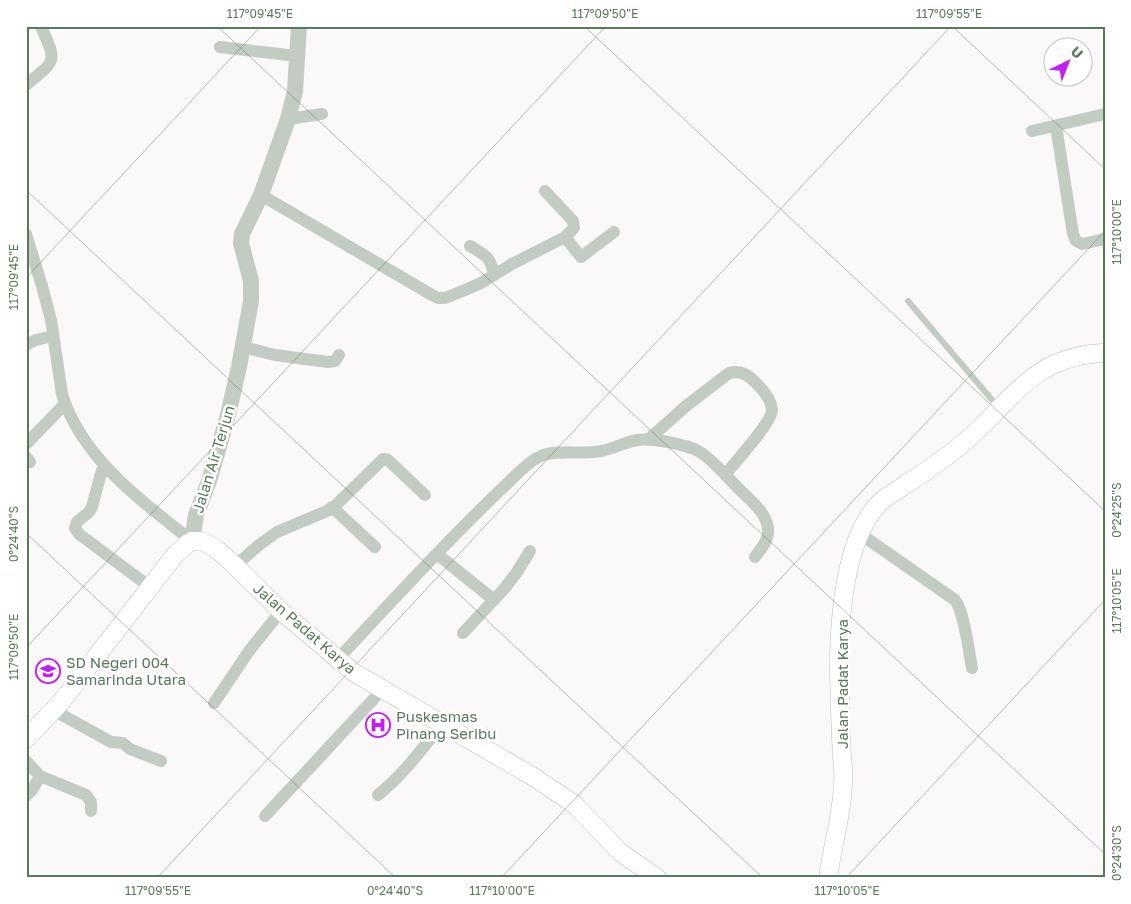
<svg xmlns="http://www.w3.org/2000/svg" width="1131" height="904" font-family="'Golos Text',sans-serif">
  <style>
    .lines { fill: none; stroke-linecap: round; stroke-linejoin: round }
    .secondary-casing { stroke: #b5c1b5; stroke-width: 19 }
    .service { stroke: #c2ccc2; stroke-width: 6 }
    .minor { stroke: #c2ccc2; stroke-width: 12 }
    .tertiary { stroke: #c2ccc2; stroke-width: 16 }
    .secondary { stroke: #fff; stroke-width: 18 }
    .ticks { fill: none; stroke: #597a59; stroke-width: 1; stroke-opacity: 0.45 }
    .labels { text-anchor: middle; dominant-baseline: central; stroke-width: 5; stroke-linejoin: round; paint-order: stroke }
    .street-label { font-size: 15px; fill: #597a59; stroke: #fff }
    .poi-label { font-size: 15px; fill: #597a59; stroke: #fff; text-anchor: start }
    .neatline { fill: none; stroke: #597a59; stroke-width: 2 }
    .ticks-label { font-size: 12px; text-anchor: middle; fill: #597a59 }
  </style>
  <rect width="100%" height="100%" fill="#faf8f9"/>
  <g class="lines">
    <defs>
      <path id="secondary" d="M26 739 61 702 175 555 187 544 192 541H198L204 542 215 548 228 559 281 611 353 672 532 776 565 798 575 805 620 852 657 878
        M828 878C832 846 842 816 843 784 844 775 843 766 842 757 841 738 840 719 840 700 837 648 840 566 866 521 871 512 878 504 885 498 911 481 937 465 961 445 1011 404 1031 355 1105 353"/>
    </defs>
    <!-- secondary casing -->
    <use href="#secondary" class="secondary-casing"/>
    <!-- service -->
    <path class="service" d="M908 301 999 408"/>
    <!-- minor -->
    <path class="minor" d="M220 47 297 56
      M26 85C32 79 50 67 51 60 54 51 44 35 41 26
      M288 119 322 114
      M1056 126 1073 234 1076 241 1082 244 1105 239
      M1032 131 1105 114
      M261 195 432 295 438 298H445L465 290 481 283 512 264 565 237 574 228 573 221 545 191
      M26 234 42 286 51 320 62 394C82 459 142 501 192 541
      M565 237 581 257 614 232
      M470 246C485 255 491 257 494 275
      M26 345 36 340 53 336
      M243 347 275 355 328 362 335 361 339 355
      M649 439 686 406 729 373C740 370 749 375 756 383 763 390 771 399 772 409 773 422 734 463 725 475
      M26 444 65 404
      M26 457 30 462
      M104 465 100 477 92 507 89 512 77 522 75 528 79 534 150 587
      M332 507 375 547
      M859 533 955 600C964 611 969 652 972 668
      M437 554 494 600
      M235 566 259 545 277 532 327 511 336 505 383 459H385L388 460 425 495
      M463 633 504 589 517 572 530 551
      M338 659C386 607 434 555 484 506 495 495 506 485 517 474 524 468 531 460 541 456 554 449 584 455 601 451 613 449 625 442 637 440 651 438 687 444 700 452 714 461 728 478 741 491 753 502 773 519 767 538 765 545 759 551 755 557
      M214 703 249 651 281 611
      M53 710 111 742 123 743 130 749 161 761
      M26 761 40 776 32 790 26 796
      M40 776 86 795 91 802V811
      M378 795C403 775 422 749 442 724
      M265 816 382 690"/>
    <!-- tertiary -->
    <path class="tertiary" d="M192 541 196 515 209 481 228 415 239 367 251 301V281L241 243 242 234 261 195 288 119 295 91 299 26"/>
    <!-- secondary -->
    <use href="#secondary" class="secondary"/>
  </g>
  <!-- ticks -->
  <path class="ticks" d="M217 26 1105 854M584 26 1105 511M952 26 1105 169M26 190 763 878M26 278 261 26M26 533 396 878M26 648 606 26M26 875 29 878M157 878 951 26M501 878 1105 231M846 878 1105 600"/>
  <!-- icons -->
  <defs>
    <symbol id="school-ring" viewBox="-11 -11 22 22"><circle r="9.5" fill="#fff" stroke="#c51ef3" stroke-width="1.5"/><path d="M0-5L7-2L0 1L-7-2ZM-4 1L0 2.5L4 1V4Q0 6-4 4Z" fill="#c51ef3"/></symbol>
    <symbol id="hospital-ring" viewBox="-11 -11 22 22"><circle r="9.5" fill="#fff" stroke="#c51ef3" stroke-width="1.5"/><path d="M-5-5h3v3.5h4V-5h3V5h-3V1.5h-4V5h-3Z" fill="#c51ef3"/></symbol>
  </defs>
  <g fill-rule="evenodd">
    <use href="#school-ring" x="34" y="657" width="28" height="28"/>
    <use href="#hospital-ring" x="364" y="711" width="28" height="28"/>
  </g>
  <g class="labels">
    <!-- street labels -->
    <g class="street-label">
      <text transform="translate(213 459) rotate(-73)">Jalan Air Terjun</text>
      <text transform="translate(305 628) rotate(41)">Jalan Padat Karya</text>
      <text transform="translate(842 684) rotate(-90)">Jalan Padat Karya</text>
    </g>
    <!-- poi labels -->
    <g class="poi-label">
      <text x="66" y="662">SD Negeri 004<tspan x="66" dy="17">Samarinda Utara</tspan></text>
      <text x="396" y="716">Puskesmas<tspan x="396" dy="17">Pinang Seribu</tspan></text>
    </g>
  </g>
  <!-- border -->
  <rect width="1131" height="904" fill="none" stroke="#ffffff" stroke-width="55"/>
  <!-- north arrow -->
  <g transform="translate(1068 62) rotate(43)"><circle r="24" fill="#ffffff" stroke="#bdcabd"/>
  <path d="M0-4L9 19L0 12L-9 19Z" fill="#c51ef3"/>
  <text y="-8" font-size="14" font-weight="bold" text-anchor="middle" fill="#597a59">U</text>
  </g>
  <rect x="28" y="28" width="1076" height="848" class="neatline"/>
  <g class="ticks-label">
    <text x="260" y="18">117°09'45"E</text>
    <text x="605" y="18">117°09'50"E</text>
    <text x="949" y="18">117°09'55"E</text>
    <text transform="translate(1117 232) rotate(-90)" y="4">117°10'00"E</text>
    <text transform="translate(14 277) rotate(-90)" y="4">117°09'45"E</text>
    <text transform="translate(1117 510) rotate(-90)" y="4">0°24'25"S</text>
    <text transform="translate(14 534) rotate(-90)" y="4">0°24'40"S</text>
    <text transform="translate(1117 601) rotate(-90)" y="4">117°10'05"E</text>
    <text transform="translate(14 647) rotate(-90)" y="4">117°09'50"E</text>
    <text transform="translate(1117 853) rotate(-90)" y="4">0°24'30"S</text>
    <text x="158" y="895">117°09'55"E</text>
    <text x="395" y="895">0°24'40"S</text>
    <text x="502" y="895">117°10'00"E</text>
    <text x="847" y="895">117°10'05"E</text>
  </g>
</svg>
